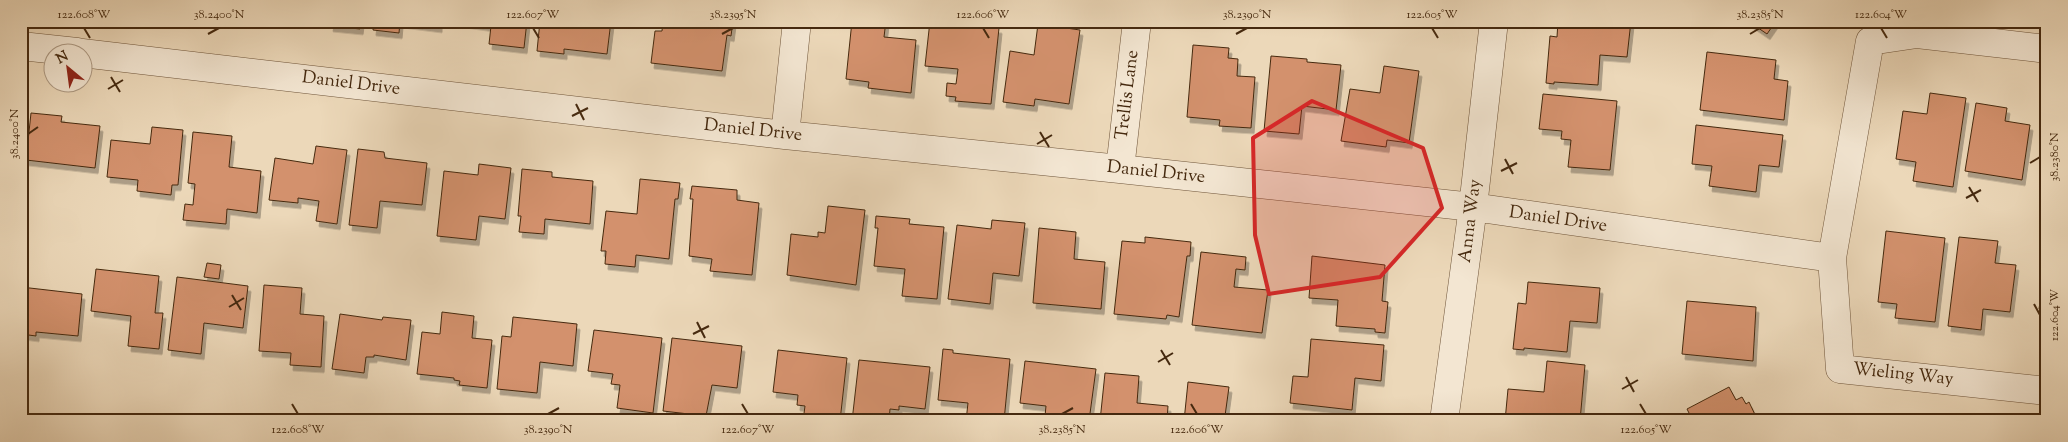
<svg xmlns="http://www.w3.org/2000/svg" width="2068" height="442" font-family="'Sorts Mill Goudy',serif">
  <style>
    .building { fill: #d3916d; stroke: #45290f; filter: url(#shadow) }
    .lines { fill: none; stroke-linecap: round; stroke-linejoin: round }
    .minor-casing { stroke: #6f553a; stroke-width: 29 }
    .minor { stroke: #f3e6d2; stroke-width: 28 }
    .marked { fill: #d62828; fill-opacity: 0.2; stroke: #d62828; stroke-width: 4; stroke-linejoin: round }
    .ticks { fill: none; stroke: #45290f; stroke-width: 2 }
    .labels { text-anchor: middle; dominant-baseline: central; stroke-width: 4.5; stroke-linejoin: round; paint-order: stroke }
    .street-label { font-size: 18px; fill: #45290f; stroke: #f3e6d2 }
    .neatline { fill: none; stroke: #45290f; stroke-width: 2 }
    .ticks-label { font-size: 12px; text-anchor: middle; fill: #45290f }
  </style>
  <defs>
    <filter id="shadow"><feDropShadow dx="3" dy="5.5" stdDeviation="0" flood-color="#0004"/></filter>
  </defs>
  <rect width="100%" height="100%" fill="#ecd8b9"/>
  <filter id="stains"><feTurbulence type="fractalNoise" baseFrequency=".004" numOctaves="4"/><feColorMatrix values="0 0 0 0 .2 0 0 0 0 .09 0 0 0 0 .02 0 0 0 .5 -.17"/></filter>
  <radialGradient id="worn" r=".72"><stop offset=".6" stop-color="#630" stop-opacity="0"/><stop offset="1" stop-color="#630" stop-opacity=".3"/></radialGradient>
  <!-- building -->
  <path class="building" d="M331 21H361L360 29 330 26Z
    M374 21H439V27L400 22 399 33 373 30Z
    M456 21H527L524 48 489 44 491 26Z
    M540 21H611L607 54 564 49V54L537 51Z
    M663 21H733L731 36 727 35 722 71 651 63 655 31H662Z
    M852 21H886L884 37 916 40 911 93 868 88 869 82 846 79Z
    M930 21 999 28 991 104 955 101 956 97 946 96 947 83 956 84 958 69 925 66Z
    M1558 21H1631L1627 57 1600 55 1598 85 1554 82V84L1546 83 1550 36 1557 37Z
    M1748 21H1776L1767 34Z
    M1038 24 1080 30 1069 104 1035 99 1034 106 1003 102 1010 51 1034 55Z
    M1193 45 1229 48 1228 58 1238 59 1237 76 1255 77 1251 128 1219 126 1220 120 1187 117Z
    M1707 52 1776 60 1774 79 1788 81 1784 120 1700 110Z
    M1271 56 1307 59V62L1341 65 1336 110 1302 106 1299 134 1264 131Z
    M1384 66 1419 71 1409 143 1387 140 1386 147 1341 141 1350 89 1380 93Z
    M1930 93 1966 98 1953 187 1913 181 1916 162 1896 159 1903 111 1927 114Z
    M1543 94 1617 101 1610 170 1568 167 1571 140 1561 139 1562 131 1539 129Z
    M1976 103 2007 108 2005 121 2030 125 2022 180 1965 171Z
    M31 113 62 116 61 122 100 126 95 168 26 160Z
    M1696 125 1783 135 1779 167 1759 165 1756 192 1709 186 1712 166 1692 164Z
    M152 127 183 130 178 185H172L171 195 137 191 138 180 107 177 111 140 150 144Z
    M193 132 232 136 229 167 261 171 257 213 227 209 226 224 183 220 185 204 193 205 195 184 188 183Z
    M316 146 347 150 337 224 316 221 319 201 298 198V203L269 200 275 158 313 164Z
    M358 149 384 152 385 158 427 163 422 205 380 201 377 228 349 225Z
    M479 164 511 168 505 219 479 216 476 240 437 236 444 171 478 175Z
    M522 169 552 172V177L593 181 590 224 545 219 544 234 519 232 521 216H518Z
    M640 179 680 183 678 199H675L669 259 636 255 635 267 605 264 606 251H601L606 211 637 214Z
    M692 186 737 190V200L759 203 752 275 710 271 712 259 689 256 693 199H690Z
    M828 206 865 210 856 285 787 275 791 234 818 237V232L825 233Z
    M876 216 910 219 909 224 944 227 937 299 902 296 905 269 874 266 878 228H875Z
    M992 220 1025 223 1019 276 993 273 990 304 948 299 957 225 991 229Z
    M1039 228 1076 232 1074 259 1105 262 1101 309 1033 303Z
    M1886 231 1945 238 1935 322 1895 318 1897 304 1878 302Z
    M1145 237 1191 242 1190 256H1187L1179 317 1167 315 1166 319 1114 314 1122 241 1145 243Z
    M1959 237 1998 241 1995 263 2016 265 2010 312 1983 309 1981 330 1948 326Z
    M1201 252 1246 257 1245 270 1236 269 1234 287 1268 290 1262 333 1192 325Z
    M1312 256 1385 265 1382 301 1388 302 1385 333 1375 332V329L1336 326 1338 300 1309 298Z
    M2046 260H2047V310L2039 309Z
    M207 263 221 265 219 279 204 277Z
    M96 269 159 276 155 313H163L159 349 128 346 131 316 91 311Z
    M177 277 248 286 243 328 204 323 201 354 168 350Z
    M1528 282 1600 288 1597 323 1570 321 1567 352 1524 348V350L1513 349 1518 303 1526 304Z
    M264 285 302 288 300 314 324 316 321 367 290 365 291 353 259 351Z
    M21 287 82 294 78 336 36 332V336L21 334Z
    M1687 301 1756 307 1753 361 1682 354Z
    M442 312 474 316 472 338 492 340 487 388 459 385 460 381 454 380V378L417 374 422 332 440 334Z
    M340 314 382 320 383 317 411 320 406 360 374 355V357H366L364 373 332 369Z
    M513 317 577 324 573 366 540 362 537 393 497 389 502 336 511 337Z
    M594 330 662 338 653 413 617 408 620 385 611 384 613 374 588 371Z
    M672 338 742 346 737 388 712 385 706 416 663 411Z
    M1311 339 1384 345 1381 381 1355 378 1352 410 1290 403 1293 376 1308 377Z
    M943 349 953 350V353L1010 359 1004 421H966L968 403 938 400Z
    M778 350 847 358 840 421H803L805 406 797 405 798 395 773 392Z
    M859 360 930 367 925 409 899 406V410L890 409 889 421H852Z
    M1025 361 1096 369 1089 421H1052V417L1045 416 1046 406 1020 403Z
    M1547 361 1585 365 1580 421H1505L1508 389 1544 392Z
    M1105 373 1139 376 1137 403 1168 406 1167 421H1100Z
    M1188 382 1229 387 1225 416 1251 421H1184Z
    M1729 387 1736 400 1742 397 1746 404 1749 402 1758 421H1693L1687 409Z"/>
  <g class="lines">
    <defs>
      <path id="minor" d="M21 46 77 52
        M82 53 785 135 1120 169 1473 207 1832 258 1870 41 1917 34 2047 49
        M785 135 797 21
        M1120 169 1137 21
        M1832 258 1840 369 2047 391
        M1444 421 1473 207 1494 21"/>
    </defs>
    <!-- minor casing -->
    <use href="#minor" class="minor-casing"/>
    <!-- minor -->
    <use href="#minor" class="minor"/>
  </g>
  <!-- marked area -->
  <path class="marked" d="M1312 101 1423 148 1442 208 1380 277 1269 294 1255 235 1253 138Z"/>
  <!-- ticks -->
  <path class="ticks" d="M84 28 90 38M533 28 539 38M983 28 989 38M1432 28 1438 38M1881 28 1887 38M208 34 219 28M722 34 733 28M1236 34 1247 28M1750 34 1760 28M111 77 120 92M108 89 123 80M576 104 584 120M572 116 588 108M1040 132 1049 147M28 134 38 127M1037 144 1052 135M1505 159 1513 174M2030 163 2040 157M1501 171 1517 163M1969 187 1978 202M1966 198 1981 190M232 295 241 310M2034 304 2040 315M229 307 244 298M697 322 705 338M693 334 709 326M1161 350 1170 365M1158 362 1173 353M1626 377 1634 392M1622 389 1638 380M292 404 298 414M742 404 748 414M1191 404 1197 414M1640 404 1646 414M548 414 559 408M1062 414 1073 408"/>
  <g class="labels">
    <!-- street labels -->
    <g class="street-label">
      <text transform="translate(351 84) rotate(7)">Daniel Drive</text>
      <text transform="translate(1128 95) rotate(-83)">Trellis Lane</text>
      <text transform="translate(753 131) rotate(6)">Daniel Drive</text>
      <text transform="translate(1156 173) rotate(6)">Daniel Drive</text>
      <text transform="translate(1558 220) rotate(8)">Daniel Drive</text>
      <text transform="translate(1471 221) rotate(-83)">Anna Way</text>
      <text transform="translate(1903 375) rotate(6)">Wieling Way</text>
    </g>
  </g>
  <!-- margin -->
  <rect width="2068" height="442" fill="none" stroke="#ecd8b9" stroke-width="55"/>
  <!-- north arrow -->
  <g transform="translate(68 68) rotate(331)"><circle r="24" fill="#f3e6d2" stroke="#ad9a84"/>
  <path d="M0-4L9 19L0 12L-9 19Z" fill="#8f2418"/>
  <text y="-8" font-size="14" font-weight="bold" text-anchor="middle" fill="#45290f">N</text>
  </g>
  <rect x="28" y="28" width="2012" height="386" class="neatline"/>
  <g class="ticks-label">
    <text x="84" y="18">122.608°W</text>
    <text x="219" y="18">38.2400°N</text>
    <text x="533" y="18">122.607°W</text>
    <text x="733" y="18">38.2395°N</text>
    <text x="983" y="18">122.606°W</text>
    <text x="1247" y="18">38.2390°N</text>
    <text x="1432" y="18">122.605°W</text>
    <text x="1760" y="18">38.2385°N</text>
    <text x="1881" y="18">122.604°W</text>
    <text transform="translate(14 134) rotate(-90)" y="4">38.2400°N</text>
    <text transform="translate(2054 157) rotate(-90)" y="4">38.2380°N</text>
    <text transform="translate(2054 315) rotate(-90)" y="4">122.604°W</text>
    <text x="298" y="433">122.608°W</text>
    <text x="548" y="433">38.2390°N</text>
    <text x="748" y="433">122.607°W</text>
    <text x="1062" y="433">38.2385°N</text>
    <text x="1197" y="433">122.606°W</text>
    <text x="1646" y="433">122.605°W</text>
  </g>
  <rect width="100%" height="100%" filter="url(#stains)"/>
  <rect width="100%" height="100%" fill="url(#worn)"/>
</svg>
